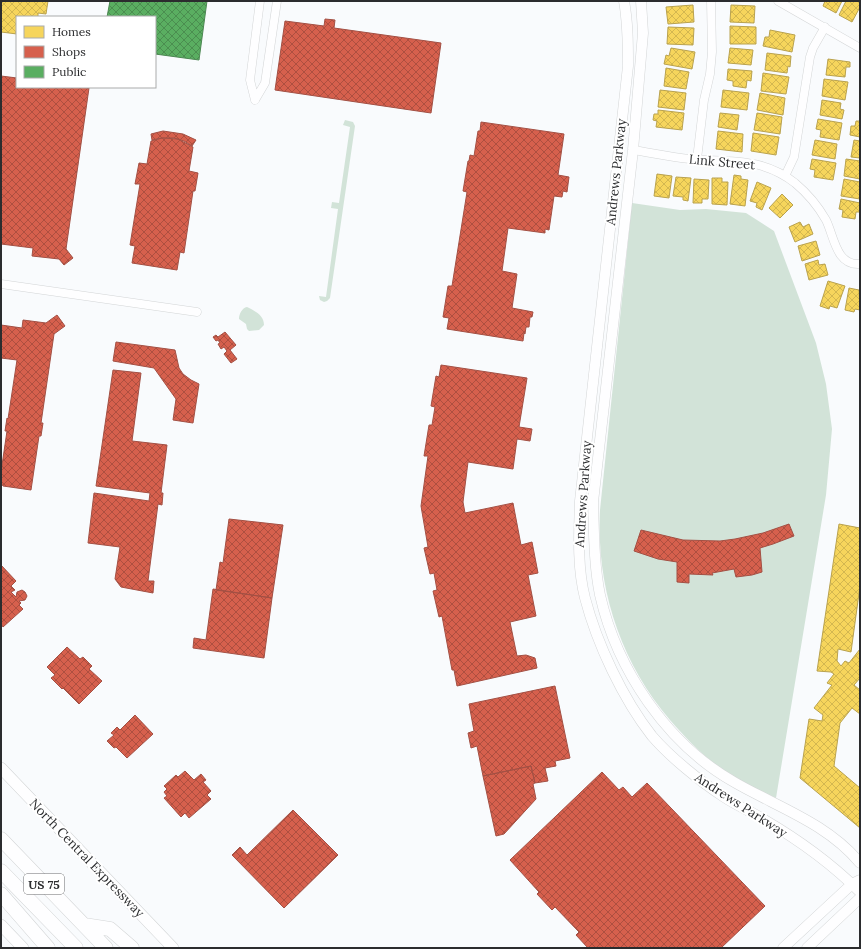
<svg xmlns="http://www.w3.org/2000/svg" width="861" height="949" font-family="Lora,serif">
  <style>
    .grass { fill: #d2e3d8 }
    .homes { fill: url(#homes-cross-hatch); stroke: #b9a24e }
    .shops { fill: url(#shops-cross-hatch); stroke: #a35044 }
    .public { fill: url(#public-cross-hatch); stroke: #4c8752 }
    .lines { fill: none; stroke-linecap: round; stroke-linejoin: round }
    .minor-casing { stroke: #d3d5d6; stroke-width: 9 }
    .tertiary-casing { stroke: #d3d5d6; stroke-width: 11 }
    .secondary-casing { stroke: #d3d5d6; stroke-width: 12 }
    .motorway-casing { stroke: #d3d5d6; stroke-width: 15 }
    .minor { stroke: #fefeff; stroke-width: 8 }
    .tertiary { stroke: #fefeff; stroke-width: 10 }
    .secondary { stroke: #fefeff; stroke-width: 11 }
    .motorway { stroke: #fefeff; stroke-width: 14 }
    .labels { text-anchor: middle; dominant-baseline: central; stroke-width: 4; stroke-linejoin: round; paint-order: stroke }
    .shield { fill: #fff; stroke: #6b6b6d; stroke-width: 1 }
    .shield-label { font-size: 12px; font-weight: bold; fill: #2b2c2e }
    .street-label { font-size: 13px; fill: #2b2c2e; stroke: #fff }
  </style>
  <defs>
    <pattern id="homes-cross-hatch" width="8" height="8" patternUnits="userSpaceOnUse"><rect width="8" height="8" fill="#f6d55c"/><path d="M0 0l8 8M0 8l8-8" fill="none" stroke="#d3b750"/></pattern>
    <pattern id="shops-cross-hatch" width="8" height="8" patternUnits="userSpaceOnUse"><rect width="8" height="8" fill="#d6604d"/><path d="M0 0l8 8M0 8l8-8" fill="none" stroke="#ae4f40"/></pattern>
    <pattern id="public-cross-hatch" width="8" height="8" patternUnits="userSpaceOnUse"><rect width="8" height="8" fill="#5aae61"/><path d="M0 0l8 8M0 8l8-8" fill="none" stroke="#4b8e50"/></pattern>
  </defs>
  <rect width="100%" height="100%" fill="#f9fbfd"/>
  <!-- grass -->
  <path class="grass" d="M345 120 353 122 355 126 330 298 327 301 324 302 320 300 319 296 326 297 338 209 331 208 332 202 339 203 350 127 343 125Z
    M632 203 680 210 706 209 746 213 774 231 816 343 826 384 832 429 826 495 776 798C755 788 734 778 715 764 698 751 684 736 670 720 620 661 596 587 600 510Z
    M247 307C255 311 264 315 264 325L259 330 249 331 247 329 246 324 239 319C239 314 242 308 247 307Z"/>
  <!-- homes -->
  <path class="homes" d="M1 1H48L46 14 38 13V17H17V34L1 32Z
    M825 1H842L836 13 823 6Z
    M846 1H860V7L852 22 839 15Z
    M693 5 694 22 668 24 666 7Z
    M731 5 755 6 754 23 730 22Z
    M730 26 756 27V44H730Z
    M668 27 694 28 693 45 667 44Z
    M770 30 795 35 792 52 763 46 765 37H769Z
    M671 48 695 52 692 69 664 64 666 55 669 56Z
    M730 48 753 50 751 65 728 63Z
    M767 53 791 56 790 67 788 66 787 73 765 70Z
    M828 59 850 62V67H846L845 77 826 75Z
    M666 68 689 72 686 89 664 86Z
    M728 69 752 71 751 81 747 80 746 88 733 86V81L727 80Z
    M763 73 789 77 786 94 761 91Z
    M824 79 848 82 845 100 822 96Z
    M660 90 686 93 684 110 658 107Z
    M723 90 749 93 747 110 721 107Z
    M760 93 785 98 783 115 757 110Z
    M822 100 841 103 840 109 844 110 842 119 820 115Z
    M658 110 684 113 682 130 656 127 657 121 653 120 654 114H658Z
    M720 113 739 115 737 130 718 127Z
    M757 113 782 117 780 134 754 130Z
    M818 119 842 123 839 140 820 137 821 130 816 129Z
    M856 121H860V137L850 135 851 126H855Z
    M718 131 743 134 742 152 716 149Z
    M753 133 779 137 776 155 751 151Z
    M815 140 837 144 835 159 812 155Z
    M854 140 860 141V158L851 157Z
    M812 159 836 163 833 180 814 177 815 170 810 169Z
    M846 159 860 161V179L844 176Z
    M657 174 672 176 669 198 654 196Z
    M734 175 741 176V179L748 180 745 206 730 204Z
    M676 177 691 178 688 201 683 200V197L673 196Z
    M712 178H722V182H728L727 205 712 204Z
    M694 179 709 180 708 199H702V203H693Z
    M844 179 860 182V199L841 196Z
    M757 182 771 188 762 210 756 207 757 203 750 201Z
    M782 194 793 205 780 218 769 208Z
    M841 199 860 203V212H856L855 219 842 217 843 210 839 209Z
    M800 222 803 227 809 224 813 234 795 242 789 227Z
    M816 241 820 255 802 261 798 246Z
    M818 260 819 265 825 264 828 275 809 280 805 264Z
    M828 281 845 286 837 308 830 306 829 309 820 306Z
    M849 288 859 290 860 310 855 309 854 312 845 310Z
    M839 524 860 528V586L851 652 838 649 837 661 841 666 845 661 849 663 860 649V678L854 685 860 690V714L852 708 840 723 834 766 860 788V828L800 778 809 719 822 721 823 715 814 708 832 685 827 683 834 674 831 672 817 671Z"/>
  <!-- shops -->
  <path class="shops" d="M325 19 335 20 334 28 441 43 431 113 275 90 285 21 324 26Z
    M1 76 17 78V87H78L89 88 66 249 73 258 64 265 59 259 32 256 33 248 1 244Z
    M481 122 564 134 558 175 569 177 567 192 563 191 562 197 554 196 549 230 545 229V233L508 228 502 271 517 274 512 308 533 312 532 317H530L529 327H526L525 334 524 333 523 341 447 329 449 318 443 317 448 286H452L467 192 463 191 468 161H469L470 155 474 156 478 131H480Z
    M163 131 183 134 196 140 192 146 184 141 174 138H162L152 140 151 134Z
    M162 138 178 139 193 147 189 171 198 173 195 191H193L184 253 180 252 177 270 132 263 135 246 130 245 140 184H135L139 163 147 164 151 141Z
    M57 315 65 326 54 334 41 423H43L41 436H39L31 490 3 486 1 483V472L7 431H5L7 418 8 419 17 360 1 358V325L22 328 23 320 46 323Z
    M225 332 236 345 230 350 237 359 231 363 224 354 227 351 224 347 221 349 218 344 220 343 218 340 216 341 213 337 216 335 218 337Z
    M116 342 175 350 179 368 183 374 191 380 199 384 193 423 173 420 176 399 154 368 113 361Z
    M441 365 527 378 519 427 532 429 530 441 517 439 513 469 468 462 463 502 465 513 513 503 521 545 532 542 538 573 528 575 536 616 510 622 517 656 526 655 535 658 537 668 457 686 454 670H452L442 616 439 617 433 591 437 590 434 573 430 574 424 548 428 547 421 506 428 456H424L429 425H432L435 407 431 406 436 376 439 377Z
    M113 370 141 373 132 441 167 445 161 493H163L162 505 158 504 148 581H154L153 593 121 587 115 579 120 547 88 543 94 493 149 501 150 493 96 486Z
    M229 519 283 525 272 598 216 590 220 562 223 563Z
    M789 524 794 536 773 544 760 548 762 572 752 575 736 577 734 569 712 573 713 575 689 574V583L677 582V562L658 559 634 551 641 530 683 540 720 541 735 539 763 533Z
    M1 565 16 581 11 586 15 590 11 592 16 597 17 592 22 590 25 592 27 596 25 600 19 601 21 603 19 605 23 609 3 627 1 624Z
    M213 589 272 598 264 658 193 648 194 638 206 640Z
    M67 647 80 659 83 657 92 666 89 669 102 681 79 704 63 688 62 689 51 678 55 675 47 667Z
    M555 686 570 758 555 761 556 766 545 768 548 781 535 783 531 766 483 776 477 746 471 748 468 733 474 731 469 704Z
    M135 715 153 734 127 758 116 747 114 748 107 741 114 735 111 733 117 727 120 730Z
    M531 766 535 783 533 784 536 799 504 834 496 836 483 776Z
    M185 771 194 780 201 774 206 780 203 782 211 791 207 795 211 799 189 818 185 813 181 817 164 798 167 796 164 792 167 789 164 786 176 775 178 777Z
    M602 772 619 790 623 787 632 797 647 783 765 906 721 948H588L576 935 579 932 555 907 552 910 537 894 539 892 510 860Z
    M293 810 338 855 284 908 232 855 240 847 247 855Z"/>
  <!-- public -->
  <path class="public" d="M110 1H207L199 60 155 54V17H107Z"/>
  <g class="lines">
    <defs>
      <path id="minor" d="M778 1 860 48
        M255 100 265 83 277 1
        M255 100 250 80 260 1
        M633 150C652 153 671 157 690 159 729 162 762 157 795 183 807 193 818 206 826 220 834 236 836 266 860 264
        M697 159 704 100 710 74 712 52 711 1
        M785 176 794 157 810 57 813 48 825 27
        M1 284 197 312"/>
      <path id="tertiary" d="M624 1C628 23 628 44 628 66L580 501C579 533 577 567 585 598 597 644 623 699 652 736 670 757 701 782 724 797 736 805 750 811 763 819 799 840 830 862 860 892
        M641 1 643 33 633 150 593 502C594 532 594 566 600 595 617 670 667 744 734 782 777 807 827 823 860 863
        M783 948 852 884 860 880
        M807 948 860 898"/>
      <path id="secondary" d="M1 768 173 948
        M1 925 23 948"/>
      <path id="motorway" d="M1 839 106 948
        M1 871 76 948
        M1 894 48 948
        M84 925 110 929 132 948"/>
    </defs>
    <!-- minor casing -->
    <use href="#minor" class="minor-casing"/>
    <!-- tertiary casing -->
    <use href="#tertiary" class="tertiary-casing"/>
    <!-- secondary casing -->
    <use href="#secondary" class="secondary-casing"/>
    <!-- motorway casing -->
    <use href="#motorway" class="motorway-casing"/>
    <!-- minor -->
    <use href="#minor" class="minor"/>
    <!-- tertiary -->
    <use href="#tertiary" class="tertiary"/>
    <!-- secondary -->
    <use href="#secondary" class="secondary"/>
    <!-- motorway -->
    <use href="#motorway" class="motorway"/>
  </g>
  <g class="labels">
    <!-- shield labels -->
    <rect class="shield" x="24" y="874" width="40" height="20" rx="3"/>
    <g class="shield-label">
      <text x="44" y="884">US 75</text>
    </g>
    <!-- street labels -->
    <g class="street-label">
      <text transform="translate(722 162) rotate(5)">Link Street</text>
      <text transform="translate(616 172) rotate(-84)">Andrews Parkway</text>
      <text transform="translate(583 494) rotate(-86)">Andrews Parkway</text>
      <text transform="translate(741 805) rotate(33)">Andrews Parkway</text>
      <text transform="translate(87 858) rotate(46)">North Central Expressway</text>
    </g>
  </g>
  <!-- border -->
  <rect width="861" height="949" fill="none" stroke="#2b2c2e" stroke-width="4"/>
  <!-- legend -->
  <rect x="16" y="16" width="140" height="72" fill="#ffffff" stroke="#aaabab"/>
  <rect x="24" y="26" width="20" height="12" fill="#f6d55c" stroke="#aaabab"/>
  <text x="52" y="36" font-size="12" fill="#2b2c2e">Homes</text>
  <rect x="24" y="46" width="20" height="12" fill="#d6604d" stroke="#aaabab"/>
  <text x="52" y="56" font-size="12" fill="#2b2c2e">Shops</text>
  <rect x="24" y="66" width="20" height="12" fill="#5aae61" stroke="#aaabab"/>
  <text x="52" y="76" font-size="12" fill="#2b2c2e">Public</text>
</svg>
